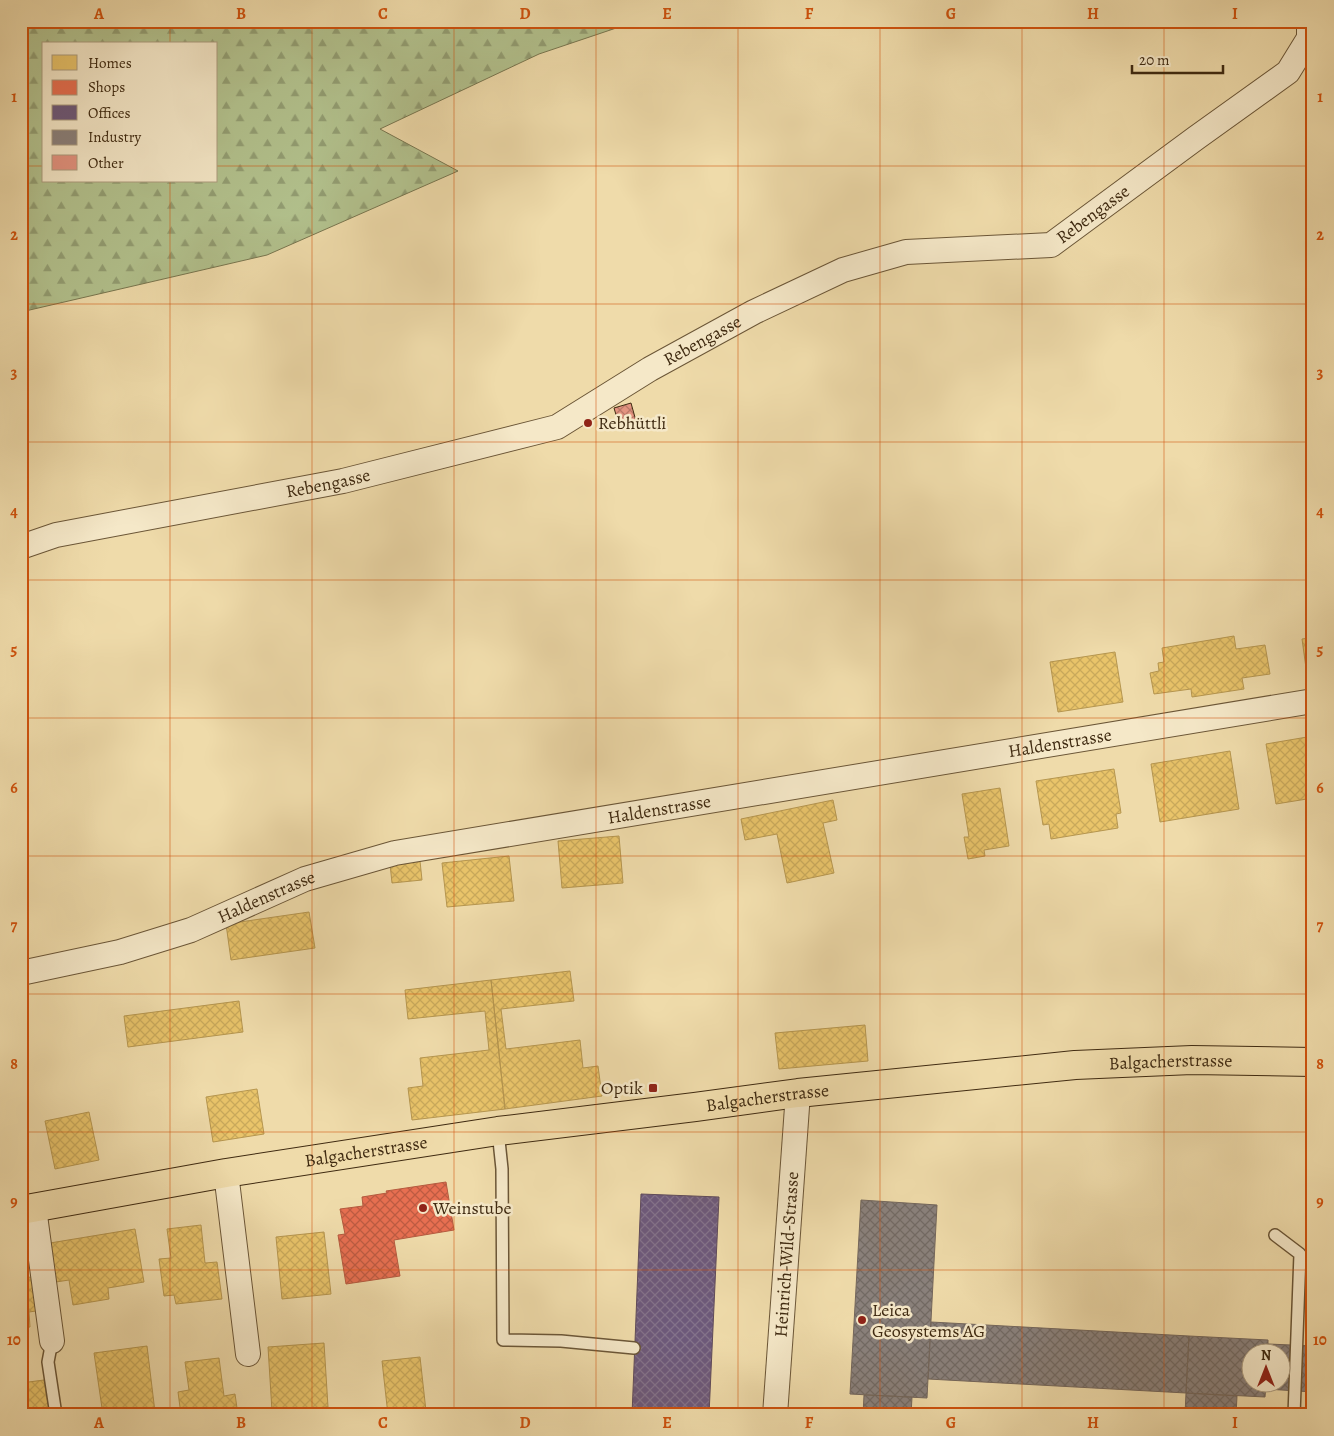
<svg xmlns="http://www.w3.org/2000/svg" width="1334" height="1436" font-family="Alegreya,serif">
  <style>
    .forest { fill: url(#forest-firs); stroke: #78764f; fill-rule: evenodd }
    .homes { fill: url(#homes-cross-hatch); stroke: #b6964f }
    .shops { fill: url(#shops-cross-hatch); stroke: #b55a3e }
    .offices { fill: url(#offices-cross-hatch); stroke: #5f4b5a }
    .industry { fill: url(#industry-cross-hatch); stroke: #74675c }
    .building { fill: url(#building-cross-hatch); stroke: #3f2a11 }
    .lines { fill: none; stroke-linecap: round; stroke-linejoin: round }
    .service-casing { stroke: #6b5637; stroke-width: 14 }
    .minor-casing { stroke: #6b5637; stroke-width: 26 }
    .primary-casing { stroke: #3f2a11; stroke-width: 30 }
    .service { stroke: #f5e8c8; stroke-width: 11 }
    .minor { stroke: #f5e8c8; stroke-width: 24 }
    .primary { stroke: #efdbaa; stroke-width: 28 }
    .grid { fill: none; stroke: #cf520d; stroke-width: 1; stroke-opacity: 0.55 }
    .poi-dot { fill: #8f2418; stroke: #f5e8c8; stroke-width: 2 }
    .labels { text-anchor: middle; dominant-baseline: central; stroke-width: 5; stroke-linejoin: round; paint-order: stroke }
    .street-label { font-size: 18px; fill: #3f2a11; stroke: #f5e8c8 }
    .poi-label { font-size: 18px; fill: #3f2a11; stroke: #f5e8c8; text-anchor: start }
    .neatline { fill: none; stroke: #cf520d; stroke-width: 2 }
    .grid-label { font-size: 16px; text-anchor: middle; font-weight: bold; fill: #cf520d }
  </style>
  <defs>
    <pattern id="forest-firs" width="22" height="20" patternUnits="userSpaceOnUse" patternTransform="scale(1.25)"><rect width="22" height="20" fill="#b2c18d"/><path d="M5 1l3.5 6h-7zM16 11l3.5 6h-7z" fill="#929d72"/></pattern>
    <pattern id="homes-cross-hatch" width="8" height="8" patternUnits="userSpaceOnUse" patternTransform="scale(1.25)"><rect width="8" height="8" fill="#e9c46a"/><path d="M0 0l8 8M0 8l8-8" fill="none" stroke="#c9a95b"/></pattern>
    <pattern id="shops-cross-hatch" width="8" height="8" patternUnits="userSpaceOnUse" patternTransform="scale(1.25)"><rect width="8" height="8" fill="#e76f51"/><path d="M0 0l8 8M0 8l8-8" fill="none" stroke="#bd5b42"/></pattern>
    <pattern id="offices-cross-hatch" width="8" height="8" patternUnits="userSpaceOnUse" patternTransform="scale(1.25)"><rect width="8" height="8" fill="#6d597a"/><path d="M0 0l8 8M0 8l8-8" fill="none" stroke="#83728a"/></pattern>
    <pattern id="industry-cross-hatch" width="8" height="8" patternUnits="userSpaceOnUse" patternTransform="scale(1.25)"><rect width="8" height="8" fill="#8a817c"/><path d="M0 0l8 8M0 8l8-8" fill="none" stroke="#726a64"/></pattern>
    <pattern id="building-cross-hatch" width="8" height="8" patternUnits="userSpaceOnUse" patternTransform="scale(1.25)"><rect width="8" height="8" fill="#e39380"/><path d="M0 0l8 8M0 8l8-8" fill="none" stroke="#b97867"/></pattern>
  </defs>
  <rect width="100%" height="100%" fill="#efdbaa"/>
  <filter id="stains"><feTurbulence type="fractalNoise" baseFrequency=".004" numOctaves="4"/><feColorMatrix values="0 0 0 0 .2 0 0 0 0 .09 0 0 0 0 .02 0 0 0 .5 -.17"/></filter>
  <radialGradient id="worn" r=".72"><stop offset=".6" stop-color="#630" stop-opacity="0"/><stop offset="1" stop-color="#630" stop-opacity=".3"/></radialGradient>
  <!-- forest -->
  <path class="forest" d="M21 21H637L539 54 380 129 458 171 267 255 21 312ZM44 44H216V181H44Z"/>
  <!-- homes -->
  <path class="homes" d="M1313 622V667L1306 668 1302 639 1309 638 1307 623Z
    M1234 636 1236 649 1265 645 1270 674 1242 678 1244 689 1192 697 1191 689 1154 694 1150 673 1159 671 1158 663 1164 662 1162 648Z
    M1115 652 1123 702 1058 712 1050 662Z
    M1313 736V798L1276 804 1266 744Z
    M1230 751 1239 809 1160 822 1151 764Z
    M1114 769 1121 813 1116 814 1118 828 1051 839 1049 824 1043 825 1036 781Z
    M1000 788 1009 846 984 850 985 856 968 859 964 837H969L962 794Z
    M833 800 837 820 823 823 834 873 787 883 777 834 745 840 741 819Z
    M619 836 623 883 562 888 558 841Z
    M509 856 514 901 447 907 442 863Z
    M420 861 422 880 392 883 390 864Z
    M309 912 315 948 231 960 226 924Z
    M570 971 574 1001 501 1009 506 1049 580 1040 583 1068 598 1066 602 1096 505 1109 491 980Z
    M491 980 505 1109 412 1120 408 1088 423 1086 420 1058 489 1050 485 1011 408 1019 405 990Z
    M239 1001 243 1032 128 1047 124 1016Z
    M865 1025 868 1061 779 1069 775 1033Z
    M257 1089 264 1134 213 1142 206 1097Z
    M89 1112 99 1160 55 1169 45 1121Z
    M201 1225 205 1263 217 1262 222 1299 176 1304 174 1295 164 1296 159 1259 171 1258 167 1229Z
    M135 1229 144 1282 108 1288 109 1299 73 1305 69 1280 56 1282 50 1243Z
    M324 1232 331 1294 282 1299 276 1237Z
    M32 1277 36 1311 29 1312 30 1327 21 1328V1278Z
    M324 1343 328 1407 272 1411 268 1347Z
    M147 1346 155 1412 133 1415H103L94 1353Z
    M420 1357 426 1411 388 1415 382 1361Z
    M219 1358 224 1396 235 1394 238 1415H181L178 1392 189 1390 185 1362Z
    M44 1380 50 1415H21V1383Z"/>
  <!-- shops -->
  <path class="shops" d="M446 1182 454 1230 394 1240 400 1276 346 1284 338 1235 345 1234 340 1209 363 1206 362 1197 387 1193 386 1191Z"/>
  <!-- offices -->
  <path class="offices" d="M641 1194 719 1197 709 1415H632Z"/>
  <!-- industry -->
  <path class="industry" d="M861 1200 937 1205 927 1398 850 1394Z
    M931 1322 1189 1336 1186 1393 928 1379Z
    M1189 1336 1268 1340V1354H1252V1384H1266L1265 1397 1186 1393Z
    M1268 1344 1313 1346V1392L1266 1389V1384H1282V1354H1268Z
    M1186 1393 1237 1396 1236 1415H1185Z
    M864 1395 912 1397 911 1415H863Z"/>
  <!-- building -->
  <path class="building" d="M631 403 636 421 619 425 614 408Z"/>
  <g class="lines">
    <defs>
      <path id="service" d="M498 1131 502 1169 503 1340 561 1341 634 1348
        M1275 1235 1300 1254 1294 1415
        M52 1341 48 1362 56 1415"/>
      <g id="minor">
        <path id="s1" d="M21 547 56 535 343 481 557 427 650 369 754 312 843 270 906 252 1051 245 1196 138 1288 72 1309 38V21"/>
        <path id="s2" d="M21 973 120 952 191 930 305 879 395 853 1313 701"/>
        <path d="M226 1173 248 1354"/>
        <path d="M34 1208 52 1341"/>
        <path id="s3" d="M775 1415 798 1093"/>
      </g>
      <g id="primary">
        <path id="s4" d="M21 1210 226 1173 498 1131 695 1107 798 1093 1075 1065 1192 1060 1313 1062"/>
      </g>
    </defs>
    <!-- service casing -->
    <use href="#service" class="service-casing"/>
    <!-- minor casing -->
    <use href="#minor" class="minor-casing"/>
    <!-- primary casing -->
    <use href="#primary" class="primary-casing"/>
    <!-- service -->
    <use href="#service" class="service"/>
    <!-- minor -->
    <use href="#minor" class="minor"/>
    <!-- primary -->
    <use href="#primary" class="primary"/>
  </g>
  <!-- grid -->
  <path class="grid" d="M170 21V44M312 21V1415M454 21V1415M596 21V1415M738 21V1415M880 21V1415M1022 21V1415M1164 21V1415M21 166H44M216 166H1313M170 181V1415M21 304H1313M21 442H1313M21 580H1313M21 718H1313M21 856H1313M21 994H1313M21 1132H1313M21 1270H1313"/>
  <!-- markers -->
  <g class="poi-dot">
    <circle cx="588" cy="423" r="5"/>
    <rect x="648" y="1083" width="10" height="10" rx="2.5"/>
    <circle cx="423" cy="1208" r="5"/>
    <circle cx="862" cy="1320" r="5"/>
  </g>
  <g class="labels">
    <!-- street labels -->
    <g class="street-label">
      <text stroke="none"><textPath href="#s1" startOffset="1139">Rebengasse</textPath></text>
      <text stroke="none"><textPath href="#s1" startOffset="719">Rebengasse</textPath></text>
      <text stroke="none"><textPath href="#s1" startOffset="314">Rebengasse</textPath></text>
      <text stroke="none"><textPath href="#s2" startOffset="1068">Haldenstrasse</textPath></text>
      <text stroke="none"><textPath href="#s2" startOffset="662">Haldenstrasse</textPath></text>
      <text stroke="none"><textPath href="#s2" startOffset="258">Haldenstrasse</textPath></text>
      <text stroke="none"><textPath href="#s4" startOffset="1160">Balgacherstrasse</textPath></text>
      <text stroke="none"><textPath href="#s4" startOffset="755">Balgacherstrasse</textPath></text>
      <text stroke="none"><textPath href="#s4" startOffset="350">Balgacherstrasse</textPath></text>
      <text stroke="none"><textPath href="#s3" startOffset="161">Heinrich-Wild-Strasse</textPath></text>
    </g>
    <!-- poi labels -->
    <g class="poi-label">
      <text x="598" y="423">Rebhüttli</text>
      <text x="643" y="1088" text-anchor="end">Optik</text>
      <text x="433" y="1208">Weinstube</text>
      <text x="872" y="1310">Leica<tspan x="872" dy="21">Geosystems AG</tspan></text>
    </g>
  </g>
  <!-- margin -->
  <rect width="1334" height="1436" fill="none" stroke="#efdbaa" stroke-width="55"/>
  <!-- legend -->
  <rect x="42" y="42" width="175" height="140" fill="#f5e8c8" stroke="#ac9c7f"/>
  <rect x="52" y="55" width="25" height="15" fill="#e9c46a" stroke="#ac9c7f"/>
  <text x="88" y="68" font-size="15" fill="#3f2a11">Homes</text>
  <rect x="52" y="80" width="25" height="15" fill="#e76f51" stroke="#ac9c7f"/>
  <text x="88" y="92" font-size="15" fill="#3f2a11">Shops</text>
  <rect x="52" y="105" width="25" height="15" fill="#6d597a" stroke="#ac9c7f"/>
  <text x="88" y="118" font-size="15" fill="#3f2a11">Offices</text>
  <rect x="52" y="130" width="25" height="15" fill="#8a817c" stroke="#ac9c7f"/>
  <text x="88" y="142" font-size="15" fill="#3f2a11">Industry</text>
  <rect x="52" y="155" width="25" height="15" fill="#e39380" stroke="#ac9c7f"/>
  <text x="88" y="168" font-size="15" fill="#3f2a11">Other</text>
  <!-- north arrow -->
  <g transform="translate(1266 1368)"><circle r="24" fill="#f5e8c8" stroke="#ac9c7f"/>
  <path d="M0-4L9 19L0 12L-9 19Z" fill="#8f2418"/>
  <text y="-8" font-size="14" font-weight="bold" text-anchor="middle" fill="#3f2a11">N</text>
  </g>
  <!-- scale -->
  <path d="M1132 65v8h91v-8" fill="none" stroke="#3f2a11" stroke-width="2.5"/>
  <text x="1139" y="65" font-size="15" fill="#3f2a11" stroke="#f5e8c8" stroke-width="4" paint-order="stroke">20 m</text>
  <rect x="28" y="28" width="1278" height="1380" class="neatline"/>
  <g class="grid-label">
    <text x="99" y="19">A</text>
    <text x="241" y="19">B</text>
    <text x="383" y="19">C</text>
    <text x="525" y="19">D</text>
    <text x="667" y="19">E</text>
    <text x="809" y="19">F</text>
    <text x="951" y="19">G</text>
    <text x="1093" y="19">H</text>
    <text x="1235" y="19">I</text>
    <text x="14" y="102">1</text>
    <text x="1320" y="102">1</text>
    <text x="14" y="240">2</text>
    <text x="1320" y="240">2</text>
    <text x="14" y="378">3</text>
    <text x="1320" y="378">3</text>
    <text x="14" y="517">4</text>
    <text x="1320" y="517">4</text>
    <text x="14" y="655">5</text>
    <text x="1320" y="655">5</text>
    <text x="14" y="793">6</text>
    <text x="1320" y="793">6</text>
    <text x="14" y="931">7</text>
    <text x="1320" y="931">7</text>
    <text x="14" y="1069">8</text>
    <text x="1320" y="1069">8</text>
    <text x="14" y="1207">9</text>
    <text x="1320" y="1207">9</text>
    <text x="14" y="1345">10</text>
    <text x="1320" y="1345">10</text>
    <text x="99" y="1428">A</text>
    <text x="241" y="1428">B</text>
    <text x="383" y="1428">C</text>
    <text x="525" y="1428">D</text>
    <text x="667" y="1428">E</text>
    <text x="809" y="1428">F</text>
    <text x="951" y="1428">G</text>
    <text x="1093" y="1428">H</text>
    <text x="1235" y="1428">I</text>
  </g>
  <rect width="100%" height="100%" filter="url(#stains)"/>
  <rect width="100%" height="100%" fill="url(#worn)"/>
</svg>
